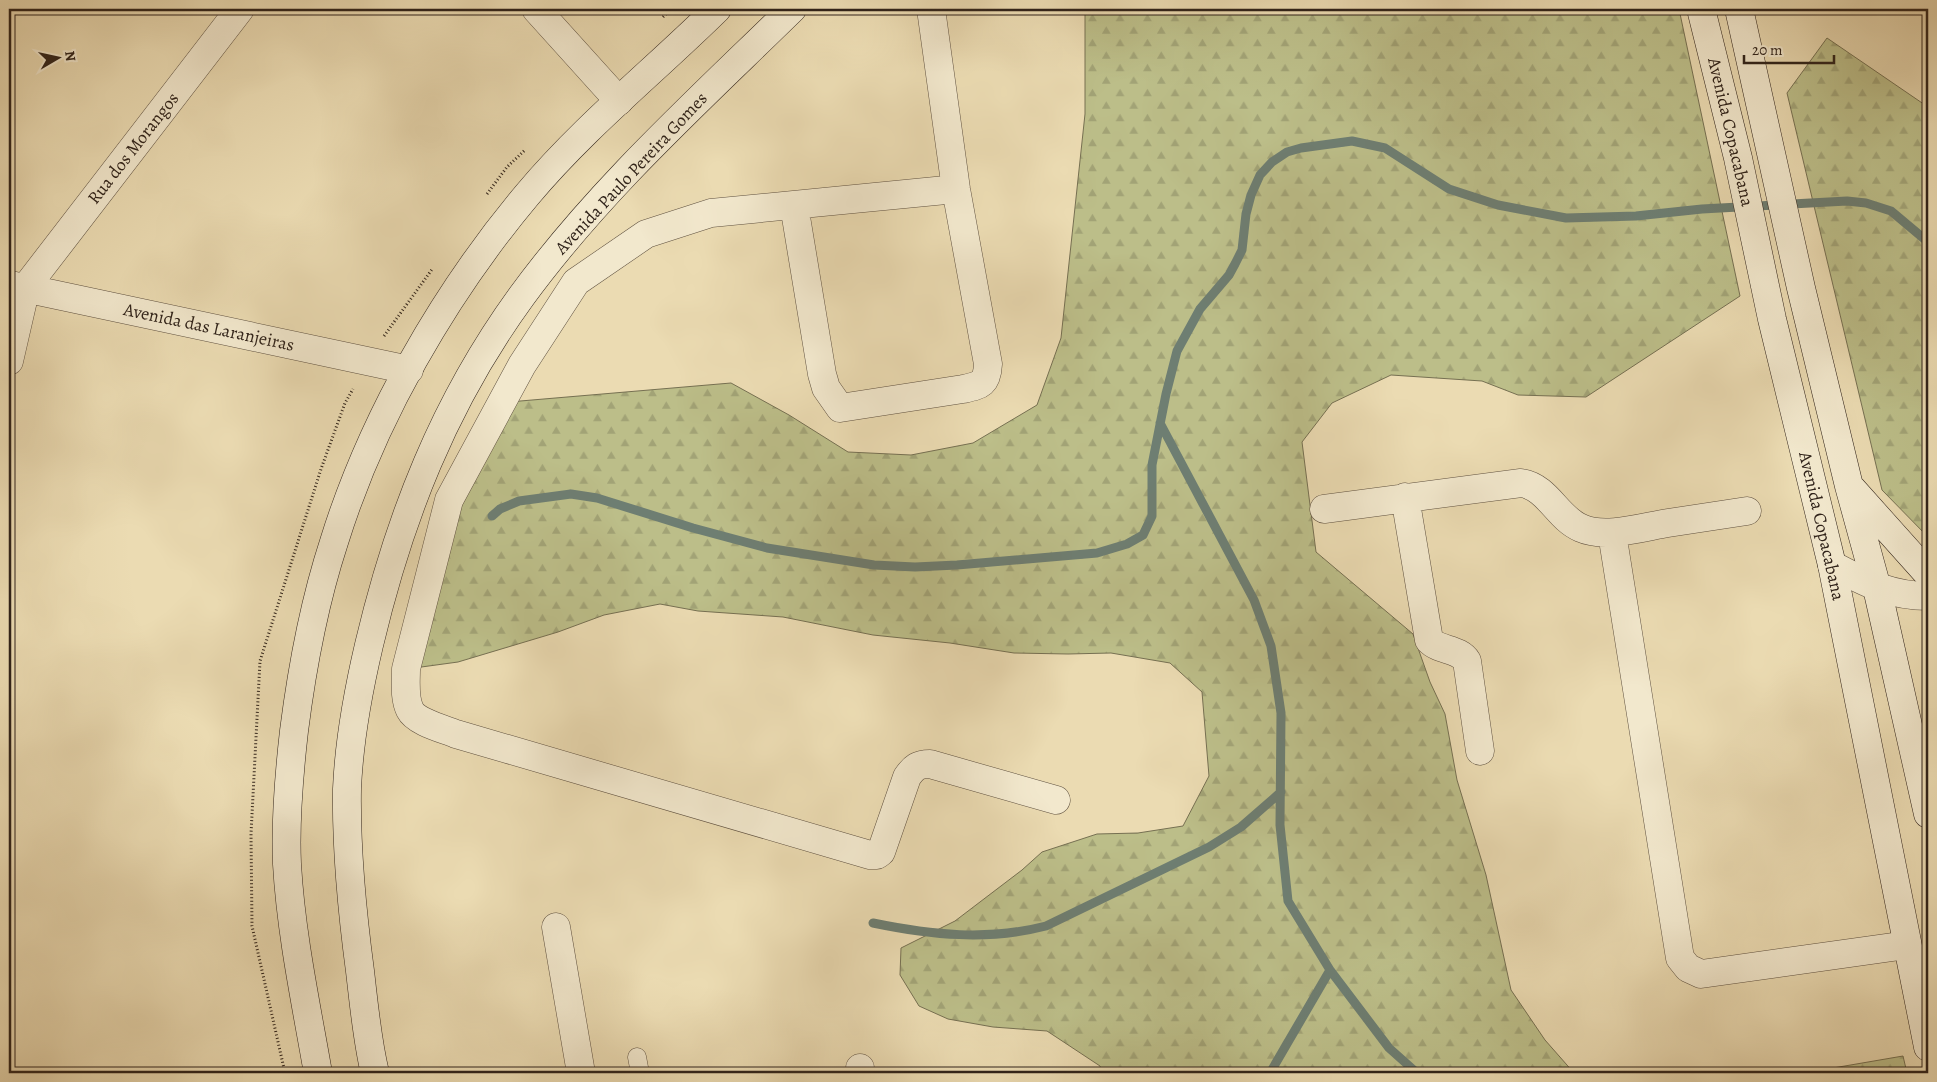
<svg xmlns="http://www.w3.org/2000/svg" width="1937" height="1082" font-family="Alegreya,serif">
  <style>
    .forest { fill: url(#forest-firs); stroke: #767052 }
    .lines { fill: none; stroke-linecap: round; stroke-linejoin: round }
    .stream { stroke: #6e7e72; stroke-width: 9 }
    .lane-casing { stroke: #5f5140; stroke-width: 19 }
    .street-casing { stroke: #5f5140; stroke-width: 29 }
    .secondary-casing { stroke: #30231a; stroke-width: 29 }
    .path { stroke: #30231a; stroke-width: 3; stroke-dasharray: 1 2.5; stroke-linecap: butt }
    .lane { stroke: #f2e8cd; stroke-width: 18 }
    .street { stroke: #f2e8cd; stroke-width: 28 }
    .secondary { stroke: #f2e8cd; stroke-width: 28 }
    .labels { text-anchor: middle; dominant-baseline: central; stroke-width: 4.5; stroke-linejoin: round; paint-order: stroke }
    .street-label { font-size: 18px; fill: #30231a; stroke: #f2e8cd }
  </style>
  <defs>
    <pattern id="forest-firs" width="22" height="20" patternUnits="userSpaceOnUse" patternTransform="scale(1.25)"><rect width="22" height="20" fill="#bcbe89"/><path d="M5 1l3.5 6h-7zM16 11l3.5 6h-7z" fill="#a2a376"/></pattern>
  </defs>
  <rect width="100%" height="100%" fill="#ebdbb2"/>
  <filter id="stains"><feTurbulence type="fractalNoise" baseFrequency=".004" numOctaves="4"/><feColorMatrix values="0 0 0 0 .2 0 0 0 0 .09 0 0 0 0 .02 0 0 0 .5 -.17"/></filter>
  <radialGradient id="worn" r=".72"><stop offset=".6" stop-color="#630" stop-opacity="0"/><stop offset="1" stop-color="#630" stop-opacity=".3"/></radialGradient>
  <!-- forest -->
  <path class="forest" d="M1085 9H1679L1740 296 1586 397 1518 395 1482 381 1391 375 1332 403 1302 442 1316 552 1413 634 1430 682 1445 714 1457 780 1486 875 1511 990 1545 1040 1574 1073H1102L1100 1066 1047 1031 993 1027 948 1019 919 1006 900 975 901 948 955 921 1022 870 1042 852 1097 834 1138 833 1183 826 1209 776 1202 692 1170 663 1111 653 1068 654 1014 653 950 643 873 635 783 617 698 611 660 604 604 615 558 632 458 662 414 668 429 590 497 403 731 383 789 415 848 452 911 455 973 443 1037 405 1061 338 1085 114Z
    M1827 38 1928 107V537L1882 490 1787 93Z
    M1903 1056 1907 1073H1804Z"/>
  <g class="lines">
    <!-- stream -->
    <path class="stream" d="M1160 423 1254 600 1271 646 1281 713 1280 825 1288 901 1330 970 1389 1048 1417 1073
      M492 516 500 509 519 501 571 494 597 498 693 528 767 548 874 565 915 567 957 565 1097 553 1127 544 1143 535 1152 516V465L1166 394 1177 351 1200 309 1229 275 1235 264 1242 250 1246 214 1251 195 1260 175 1272 162 1287 152 1301 148 1352 141 1385 148 1449 189 1498 205 1566 218 1636 216 1702 209 1847 201 1866 203 1891 211 1928 242
      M873 923C931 935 988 941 1046 926L1209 847 1241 827 1281 792
      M1270 1073 1330 970"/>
    <defs>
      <path id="lane" d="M637 1057 640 1073"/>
      <path id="street" d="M536 9 619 101
        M956 189 711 213 646 234 576 282 522 365 449 500 406 669C406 682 404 698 410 710 416 722 444 729 456 734L870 855H877L881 852 907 777C914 767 918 764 930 764L1056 800
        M794 205 822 374 826 388 840 408 963 389C981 385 987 384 988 364L956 189 931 9
        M10 285 409 370
        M9 361 26 287 240 9
        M1405 497 1429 640C1439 651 1459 648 1467 661L1480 751
        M1324 509 1521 483C1548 487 1557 518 1581 528 1605 539 1643 527 1668 523 1694 519 1721 515 1747 511
        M1612 533 1680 958 1688 968 1701 974 1907 945
        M1832 565C1865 582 1889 596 1928 596
        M556 927 581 1073
        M860 1068V1073"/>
      <path id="secondary" d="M1701 9 1738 158 1772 319 1832 565 1928 1047
        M1739 9 1801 288 1849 486 1877 588 1928 814
        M1852 489 1928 574
        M318 1073C306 1004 291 934 287 864 285 820 289 775 294 731 302 668 314 603 334 542 372 419 444 294 527 195 584 127 654 71 717 9
        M375 1073C367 1040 364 1005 360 971 352 911 346 850 347 789 349 741 358 692 369 645 399 518 444 403 521 297 599 190 698 101 792 9"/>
    </defs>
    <!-- lane casing -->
    <use href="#lane" class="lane-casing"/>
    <!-- street casing -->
    <use href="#street" class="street-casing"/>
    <!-- secondary casing -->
    <use href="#secondary" class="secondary-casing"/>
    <!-- path -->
    <path class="path" d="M663 17 671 9
      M487 194 507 167 525 150
      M384 336 433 268
      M285 1073 252 926 251 834 260 661 321 469 345 403 353 389"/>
    <!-- lane -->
    <use href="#lane" class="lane"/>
    <!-- street -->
    <use href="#street" class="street"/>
    <!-- secondary -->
    <use href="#secondary" class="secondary"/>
  </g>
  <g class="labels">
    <!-- street labels -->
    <g class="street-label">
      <text transform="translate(1731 132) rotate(77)">Avenida Copacabana</text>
      <text transform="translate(133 148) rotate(-52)">Rua dos Morangos</text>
      <text transform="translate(631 173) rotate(-47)">Avenida Paulo Pereira Gomes</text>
      <text transform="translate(209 327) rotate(12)">Avenida das Laranjeiras</text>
      <text transform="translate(1822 526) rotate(77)">Avenida Copacabana</text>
    </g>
  </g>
  <!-- margin -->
  <rect width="1937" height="1082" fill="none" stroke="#ebdbb2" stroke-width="30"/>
  <rect x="10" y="10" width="1917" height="1062" fill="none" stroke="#30231a" stroke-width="2.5"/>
  <rect x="15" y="15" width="1907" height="1052" fill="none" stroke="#30231a"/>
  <!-- north arrow -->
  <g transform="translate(58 58) rotate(81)" stroke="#f2e8cd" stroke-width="4" paint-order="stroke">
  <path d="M0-4L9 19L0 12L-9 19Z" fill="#30231a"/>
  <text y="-8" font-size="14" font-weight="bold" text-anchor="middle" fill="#30231a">N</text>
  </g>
  <!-- scale -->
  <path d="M1744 55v8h90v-8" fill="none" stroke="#30231a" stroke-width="2.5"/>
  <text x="1752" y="55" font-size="15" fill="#30231a" stroke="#f2e8cd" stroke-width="4" paint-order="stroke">20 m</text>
  <rect width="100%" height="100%" filter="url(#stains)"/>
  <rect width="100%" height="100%" fill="url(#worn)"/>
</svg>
